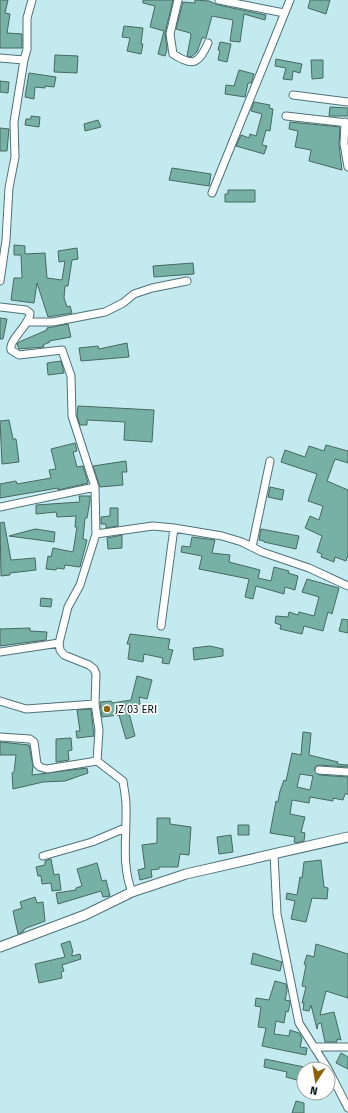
<svg xmlns="http://www.w3.org/2000/svg" width="348" height="1113" font-family="'Fira Sans',sans-serif">
  <style>
    .building { fill: #77b1a5; stroke: #466961; fill-rule: evenodd }
    .lines { fill: none; stroke-linecap: round; stroke-linejoin: round }
    .street-casing { stroke: #4e7277; stroke-width: 9 }
    .secondary-casing { stroke: #4e7277; stroke-width: 11 }
    .street { stroke: #fff; stroke-width: 7 }
    .secondary { stroke: #fff; stroke-width: 9 }
    .poi-dot { fill: #8d6207; stroke: #fff; stroke-width: 1.5 }
    .labels { text-anchor: middle; dominant-baseline: central; stroke-width: 3.5; stroke-linejoin: round; paint-order: stroke }
    .poi-label { font-size: 11px; fill: #061516; stroke: #fff; text-anchor: start }
  </style>
  <rect width="100%" height="100%" fill="#c2eaef"/>
  <!-- building -->
  <path class="building" d="M0 0H8L5 13 10 14 7 33 22 34V48H0Z
    M143 0H173L165 33 167 50 165 56 158 54 164 31 150 27 155 6 143 3Z
    M195 0 209 1 218 5 266 15 265 20 244 14 240 42 230 41 233 20 212 16 206 38H202L197 52 191 57 187 56 191 35 190 33 176 29 183 2 195 3Z
    M310 0H330L326 14 308 8Z
    M124 26 143 28 141 44H143L141 54 127 51 130 38 122 37Z
    M220 42 231 44 227 62 218 60 220 51 218 50Z
    M55 55 78 56 77 73 54 72Z
    M276 59 302 64 300 73 293 71 292 80 283 79 286 68 275 66Z
    M311 60H323V78L312 79Z
    M239 70 254 74 251 83H248L245 97 225 94 226 85 234 86Z
    M29 73 56 77 54 87 45 86V88L35 87 34 99 25 97Z
    M0 81 9 82 8 93 0 92Z
    M254 102 270 105 269 108 273 109 270 131 266 130 262 145 267 146 264 154 236 146 241 135 249 138 250 134 256 136 262 114 251 111Z
    M330 107 348 108V116H329Z
    M31 116 40 117 39 127 25 125 26 119H31Z
    M98 120 101 127 85 131 84 124Z
    M290 122 340 127 339 145 342 170 309 161 311 150 295 147 298 131 289 129Z
    M0 128 9 129 7 151H0Z
    M172 168 211 174 209 186 169 180Z
    M228 190H255V202H225V194H228Z
    M14 245 25 246V254L45 253 47 278 62 280 65 261 59 262 58 251 77 248 78 259 72 260 68 286H65L64 298 67 307 70 306 72 313 48 317 37 283 34 303 11 300 14 278H22L21 255H14Z
    M193 263 194 274 154 277 153 266Z
    M0 318 7 319 3 339H0Z
    M68 324 71 337 49 341 50 342 43 345 44 347 19 349 17 344 19 342 47 330V328Z
    M127 343 129 357 81 361 79 348 98 346 99 349Z
    M61 361 64 373 48 375 47 363Z
    M78 406 154 410 152 442 124 440 125 422 87 420V425H80L77 416Z
    M9 420 13 439H16L19 462 2 464 0 421Z
    M75 443 77 451 73 452 77 467 83 466 88 483 58 490V488L0 498V484L16 481 17 484 51 478 49 470 56 469 51 449Z
    M326 445 348 451V463L335 459 327 481 348 490V555L346 561 335 557 334 562 321 557 322 554 317 552 322 536 305 528 310 516 319 520 323 506 308 501 317 474 281 462 285 450 305 457 309 446 324 451Z
    M126 461 127 472H122L123 485 100 487 93 466Z
    M270 487 284 490 282 500 268 497Z
    M79 496H90V501L87 518H85L83 539 87 540 80 567 65 565 64 569 57 568 56 570 46 569 48 556 51 557 53 548 73 552 77 527H75L76 516 57 517 56 512 36 514V505L80 502Z
    M110 508H118V526L106 528V524H101V517L110 516Z
    M4 522 11 560 35 558 36 570 10 573V575L1 576 0 523Z
    M35 529 55 532 54 542 9 536Z
    M261 529 299 536 296 549 264 542V541L259 540Z
    M122 535V548L108 549 107 538Z
    M192 537 215 540 212 553 230 555 229 562 260 570 258 578 271 581 274 567 289 571 288 573 298 576 295 590 285 587 284 594 256 586 253 599 245 597 249 579 199 569 202 556 181 552 182 546 190 547Z
    M307 579 339 588 332 614 328 612 323 631 304 626 302 634 280 629 281 625 275 623 276 616 288 617 289 612 298 615 299 612 314 616 319 597 302 592Z
    M41 598 52 599 51 607 40 606Z
    M342 619 348 620V633L339 631Z
    M30 628V631L47 632 46 640 0 646V629Z
    M130 634 170 639 168 649 173 650 169 664 162 663 163 658 144 654 143 662 128 659 130 644H127Z
    M210 646 223 649V656L194 660 193 648Z
    M137 676 152 680 147 699 139 697 140 704 136 705 137 708 128 709 135 736 126 739 119 715 102 717 100 702 111 701 112 703 131 700Z
    M91 709 94 736 77 738 76 731H80L77 710Z
    M303 732 311 733 309 755 338 762 337 764 348 765V767L319 765 315 767 314 770 319 775 348 777V794H345L343 800 333 798V801L310 797 309 803 292 800 290 814 305 817 301 832 305 833 304 841 296 843 294 842 295 837 270 833 276 801 278 802 280 791 284 780 286 781 292 753 301 755ZM300 774 313 776 310 790 297 787Z
    M71 738 72 750 68 751 69 760 56 762V739Z
    M0 742 29 745 33 766 32 775 87 768 88 773 65 781 43 782 13 789 12 773 14 772 16 755H0Z
    M157 818H170V824L191 827 189 855 180 854 178 867H159V869L151 870 152 877 140 880 138 870 145 868 142 845 157 843Z
    M238 825H249V835H238Z
    M231 835 233 852 219 854 217 837Z
    M51 859 54 875 59 874 61 890 52 891 51 883 42 884 41 876H38L36 867 45 865V861Z
    M321 860 324 887 328 888 327 899 312 898 306 922 291 919 295 901 286 899 287 893 297 895 300 877 302 878 304 862Z
    M97 863 102 881 106 880 110 896 103 897 101 891 58 904 56 893 76 890V888L82 886 77 869Z
    M35 897 37 903 43 902 45 921 24 929V931L18 934 13 911 22 908 20 902Z
    M70 941 73 952 72 953V956L80 954 81 959 62 965 64 971 61 972 62 978 39 983 35 964 65 957 61 944Z
    M316 944 348 954V998L326 991 320 1015 334 1012 341 1040 337 1039V1042H325L321 1023 318 1024 317 1029 311 1005 309 1011 303 1010 304 1003H302L306 987 302 986 306 965 304 964 307 955 314 957Z
    M253 953 282 962 280 971 251 964Z
    M275 981 286 984 287 991 285 1000 290 1001V1004L288 1012 286 1011 284 1023 276 1021 274 1034 289 1036 290 1030 299 1033 302 1038 300 1047 307 1048 306 1055 262 1046 266 1028 258 1027 261 1007 255 1006 256 998 269 1000Z
    M341 1053 348 1057V1069L336 1063Z
    M265 1059 304 1067V1082L286 1077 287 1072 264 1067Z
    M296 1101 304 1103V1113H292Z"/>
  <g class="lines">
    <defs>
      <path id="street" d="M178 0 170 34 173 54C193 67 199 64 208 43
        M219 0 284 13
        M0 58 24 60
        M293 95 348 102
        M286 116 348 123
        M345 122 344 144 348 167
        M212 193 290 0
        M0 281 6 240 9 188 15 157 14 122 24 60 27 49V18L32 0
        M0 307 26 310 30 313C30 325 8 340 11 350L19 355 62 350 71 376 72 416 95 487 96 534 80 585 68 607 59 643 60 650 64 655 89 665 94 669 96 674 95 704 99 730 97 761 123 781C124 789 126 797 126 806 127 834 121 865 132 892
        M28 322H53L105 312 123 303 134 294 152 288 187 281
        M0 507 95 487
        M96 534 153 526 174 528 222 536 242 542 262 552 309 568 348 586
        M252 547 270 461
        M161 626 174 528
        M0 652 59 643
        M0 701 26 709 95 704
        M0 737 30 739 34 742 37 764 40 767 47 769 97 761
        M319 770 348 772
        M274 854 277 914 299 1023 328 1069
        M43 856 92 842 125 828
        M314 1047H348
        M328 1069 348 1108"/>
      <path id="secondary" d="M0 947 85 915 132 892 186 874 348 837"/>
    </defs>
    <!-- street casing -->
    <use href="#street" class="street-casing"/>
    <!-- secondary casing -->
    <use href="#secondary" class="secondary-casing"/>
    <!-- street -->
    <use href="#street" class="street"/>
    <!-- secondary -->
    <use href="#secondary" class="secondary"/>
  </g>
  <!-- markers -->
  <circle class="poi-dot" cx="107" cy="709" r="4"/>
  <g class="labels">
    <!-- poi labels -->
    <g class="poi-label">
      <text x="115" y="709">JZ 03 ERI</text>
    </g>
  </g>
  <!-- north arrow -->
  <g transform="translate(316 1081) rotate(192)"><circle r="19" fill="#ffffff" stroke="#9ba1a2"/>
  <path d="M0-3L7 15L0 10L-7 15Z" fill="#8d6207"/>
  <text y="-6" font-size="11" font-weight="bold" text-anchor="middle" fill="#061516">N</text>
  </g>
</svg>
